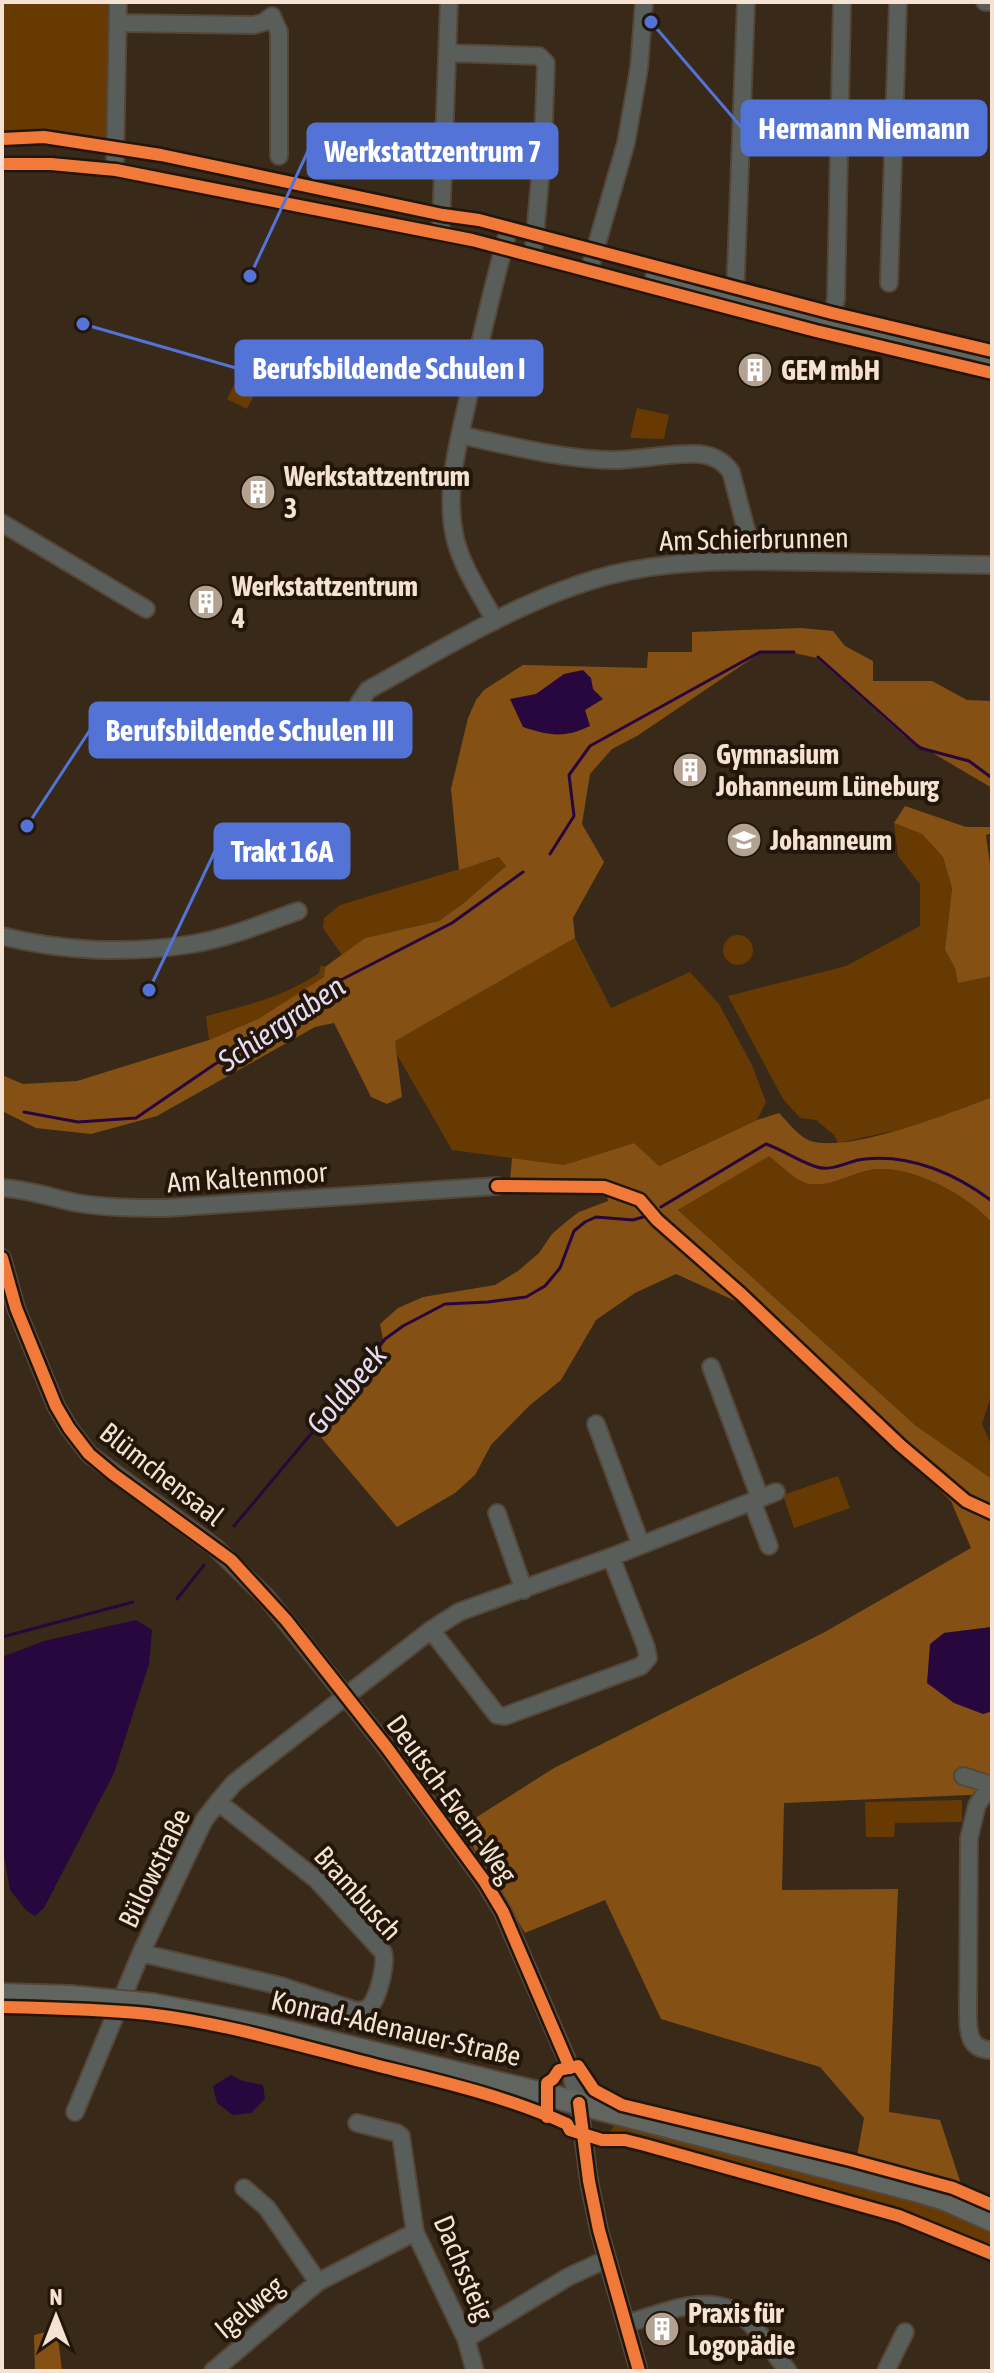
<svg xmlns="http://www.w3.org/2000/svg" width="994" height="2373" font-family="'Asap Condensed',sans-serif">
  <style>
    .green { fill: #673a03 }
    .forest { fill: #855014 }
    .water { fill: #28063e }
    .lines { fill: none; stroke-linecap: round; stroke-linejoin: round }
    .stream { stroke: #28063e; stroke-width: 3 }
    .minor-casing { stroke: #544739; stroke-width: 20 }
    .major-casing { stroke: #544739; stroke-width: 26 }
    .minor { stroke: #595e5a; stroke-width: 16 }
    .major { stroke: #61655f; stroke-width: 22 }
    .major-bridge-casing { stroke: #544739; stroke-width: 26; stroke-linecap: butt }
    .major-bridge { stroke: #61655f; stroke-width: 22 }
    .cycleway-casing { stroke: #22160a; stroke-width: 17 }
    .cycleway { stroke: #f17a3a; stroke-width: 12 }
    .labels { text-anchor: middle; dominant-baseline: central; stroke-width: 8; stroke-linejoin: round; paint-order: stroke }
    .poi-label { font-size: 28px; font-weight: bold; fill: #f5e2d2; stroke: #22160a; text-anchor: start }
    .street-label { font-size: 28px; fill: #f5e2d2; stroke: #22160a }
    .water-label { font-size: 30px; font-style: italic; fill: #e5dcf4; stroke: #22160a }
    .leader { fill: none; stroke: #5373d6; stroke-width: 3 }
    .callout-dot { fill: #5373d6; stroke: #22160a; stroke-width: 3 }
    .callout { fill: #5373d6; stroke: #5373d6; stroke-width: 3 }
    .callout-label { font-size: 30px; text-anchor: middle; font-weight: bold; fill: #fff }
  </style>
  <rect width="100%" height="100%" fill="#382919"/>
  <!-- green -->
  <path class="green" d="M2 2H112L108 141 56 131 2 132Z
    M244 365 264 375 247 409 227 399Z
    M637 408 669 415 664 439 630 438Z
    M894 823 922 834 943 857 952 887 945 950 955 968 958 982 992 976V1097L921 1125 838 1143 834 1135 816 1120 800 1118 783 1099 728 996 846 966 920 926V884L898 856Z
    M500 857 506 866 465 902 439 921 365 938 342 955 323 928 324 918 340 905Z
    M723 950a15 15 0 1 1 30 0a15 15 0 1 1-30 0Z
    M575 938 611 1008 690 972 719 1004 752 1065 766 1102 757 1120 658 1166 634 1143 564 1165 452 1150 396 1053 394 1041Z
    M321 965 325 967 324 977 258 1019 209 1040 206 1016C246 1006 285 996 319 973Z
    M769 1155C780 1164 796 1182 809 1184 831 1187 849 1174 870 1170 909 1163 968 1195 992 1223V1393L982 1424 992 1447V1479L915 1425 678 1210Z
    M838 1476 850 1508 794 1528 783 1495Z
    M962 1800V1822L895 1823 894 1837H866L865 1802Z
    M623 2125 920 2202 958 2217 989 2232 992 2235V2250C966 2238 940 2225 913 2216 854 2197 794 2186 734 2169 693 2158 653 2137 610 2137L609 2133 614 2126Z"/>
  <!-- forest -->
  <path class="forest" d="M801 628 833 631 845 646 873 661V681H932L967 700 992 701V788L904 736 817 658 794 653H760L637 736 612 749 590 774 582 824 604 862 573 918 575 938 395 1041 402 1097 387 1104 371 1097 334 1023 315 1027 157 1116 91 1134 36 1128 2 1111V1075L23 1084 77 1081 209 1040 258 1019 324 977 325 967 365 938 439 921 465 902 506 866 499 857 459 870 451 789 468 718 476 700 484 690 523 665 647 668 648 652H692V632Z
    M905 806 966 827H991L992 833 986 835 992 879V976L958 983 955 968 945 950 952 888 943 857 922 834 894 823Z
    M992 1097V1223C968 1195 909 1163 870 1170 849 1174 831 1187 809 1184 796 1182 780 1164 769 1156L678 1210 915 1425 992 1479V1627L944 1633 983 1714 992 1711V1794L784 1803 782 1890 898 1889 889 2112 940 2120 961 2184 857 2156 864 2118 820 2067 661 2019 605 1900 525 1933 461 1827 554 1768 823 1633 971 1548 951 1501 887 1438 740 1303 676 1274 635 1293 596 1320 561 1380 529 1406 491 1445 475 1475 455 1493 397 1527 314 1429 383 1340 380 1324 398 1308 423 1297 495 1285 518 1271 539 1253 552 1234 567 1221 579 1212 608 1201 605 1184 510 1181 512 1158 564 1165 634 1143 659 1166 757 1120 779 1113C787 1121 800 1138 811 1141 851 1153 953 1112 992 1097Z
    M57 2329 62 2371H35L34 2335Z"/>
  <!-- water -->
  <path class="water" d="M583 670 591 678 593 689 603 699 585 710 590 726C565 738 550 736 523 727L510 699 536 694 564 674Z
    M136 1620 152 1630 149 1664 114 1773 44 1908 35 1916 26 1910 10 1890 2 1844V1657L44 1641Z
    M992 1627V1711L983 1714 954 1703 927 1683 930 1644 944 1633Z
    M231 2075 243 2081 263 2085 265 2099 251 2113 233 2115 217 2103 213 2086Z"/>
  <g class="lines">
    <!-- stream -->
    <path class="stream" d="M818 657 920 748 969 761 992 778
      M550 854 574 816 569 775 590 746 760 652H794
      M24 1112 78 1122 136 1118 215 1064 282 1027 331 985 452 923 523 872
      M661 1207 766 1144C783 1150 800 1162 817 1167 833 1172 849 1160 865 1159 911 1154 956 1174 992 1201
      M234 1526 311 1434 385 1339 403 1326 445 1304 488 1302 526 1297 545 1286 560 1268 574 1231 585 1222 596 1217 633 1220 643 1217
      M177 1599 204 1565
      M2 1637 133 1602"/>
    <defs>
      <path id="minor" d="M985 2H992
        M272 16 279 32V156
        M118 23 254 25 264 22 272 16
        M449 53 539 56 546 63 543 146 534 246
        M115 160 118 2
        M441 226 449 2
        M592 261 626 143 639 68 644 2
        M889 283 898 2
        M735 298 746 2
        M830 322 836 299 842 2
        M460 435C511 446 561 459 613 460 638 460 663 454 687 454 704 453 721 457 731 472L751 548V561
        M2 523 146 609
        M495 621C481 595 462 567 455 538 444 490 459 441 469 394 480 342 492 290 506 239
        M359 703 368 690C446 647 523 598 610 575 677 558 746 561 815 562 874 563 933 564 992 565
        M2 936C63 952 130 954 192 944 229 938 264 923 298 911
        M2 1188C28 1189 52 1198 77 1203 107 1208 136 1208 166 1208L497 1186
        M2 1258 16 1308 56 1406 69 1428 89 1454 216 1548 267 1598 387 1748 485 1882 503 1912 567 2060 579 2103 589 2181 599 2230 639 2371
        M711 1367 760 1498
        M596 1424 641 1545
        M752 1501 769 1546
        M497 1513 524 1590
        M431 1630 497 1715 505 1716 641 1666 648 1658 646 1647 611 1557
        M963 1776 992 1785
        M992 1790 986 1792 977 1805 969 1838 968 2013C968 2033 969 2050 992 2050
        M141 1953 281 1986 357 2011C363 2010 364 2011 369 2007 378 2000 387 1962 383 1952L317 1880 218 1802
        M75 2112 141 1953 204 1820 218 1802 234 1783 431 1630 459 1612 611 1557 776 1492
        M357 2123 397 2133 401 2136 415 2232 466 2339 475 2371
        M244 2188 267 2208 318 2282
        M626 2324C666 2312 714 2288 749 2322 763 2336 775 2355 788 2371
        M466 2339 568 2277 607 2259
        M213 2371 318 2282 415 2232
        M886 2371 905 2332"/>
      <path id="major" d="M657 278 992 364
        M153 2005 257 2025 547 2095 919 2191 945 2199 992 2220"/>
    </defs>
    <!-- minor casing -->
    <use href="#minor" class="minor-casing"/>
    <!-- major casing -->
    <use href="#major" class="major-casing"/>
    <!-- minor -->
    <use href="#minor" class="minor"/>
    <!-- major -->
    <use href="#major" class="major"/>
    <defs>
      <path id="major-bridge" d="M2 1995 70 1997 153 2005"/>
    </defs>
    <!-- major-bridge casing -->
    <use href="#major-bridge" class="major-bridge-casing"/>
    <!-- major-bridge -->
    <use href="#major-bridge" class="major-bridge"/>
    <defs>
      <path id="cycleway" d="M2 139 44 137 161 155 443 215 479 220 832 313 992 351
        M2 164H51L116 170 472 240 816 331 992 373
        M497 1186 604 1187 640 1200 657 1220 741 1294 900 1445 966 1501 992 1513
        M2 1258 16 1308 56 1406 69 1428 89 1454 113 1474 231 1560 286 1620 387 1748 485 1882 503 1912 570 2068
        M2 2007C51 2008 100 2009 148 2014 225 2023 300 2046 375 2065 439 2081 506 2096 567 2124L570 2130 602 2140H625L645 2145 899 2216 992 2254
        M579 2103 589 2181 599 2230 639 2371
        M547 2117V2083L553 2079 559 2070 578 2066 594 2090 622 2105 850 2160 953 2188 992 2205"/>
    </defs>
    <!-- cycleway casing -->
    <use href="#cycleway" class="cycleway-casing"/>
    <!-- cycleway -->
    <use href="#cycleway" class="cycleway"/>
  </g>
  <!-- icons -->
  <defs>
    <symbol id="building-disc" viewBox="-11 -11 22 22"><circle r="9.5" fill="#b3a191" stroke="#22160a"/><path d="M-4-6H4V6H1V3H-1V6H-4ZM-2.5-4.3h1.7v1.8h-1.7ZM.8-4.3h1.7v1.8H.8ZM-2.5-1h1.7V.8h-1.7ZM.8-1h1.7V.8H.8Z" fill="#fff"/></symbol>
    <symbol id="school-disc" viewBox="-11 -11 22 22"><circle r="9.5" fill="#b3a191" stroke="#22160a"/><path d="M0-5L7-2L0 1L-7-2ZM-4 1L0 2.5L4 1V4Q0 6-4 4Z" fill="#fff"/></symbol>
  </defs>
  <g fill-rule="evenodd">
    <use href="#building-disc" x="735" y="350" width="40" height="40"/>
    <use href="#building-disc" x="238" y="472" width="40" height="40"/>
    <use href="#building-disc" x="186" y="582" width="40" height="40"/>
    <use href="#building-disc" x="670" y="750" width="40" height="40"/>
    <use href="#school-disc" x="724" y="820" width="40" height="40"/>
    <use href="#building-disc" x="642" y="2309" width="40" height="40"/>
  </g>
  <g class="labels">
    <!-- poi labels -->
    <g class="poi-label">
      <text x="781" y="370">GEM mbH</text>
      <text x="284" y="476">Werkstattzentrum<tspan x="284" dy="32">3</tspan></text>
      <text x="232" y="586">Werkstattzentrum<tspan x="232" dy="32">4</tspan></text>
      <text x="716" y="754">Gymnasium<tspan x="716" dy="32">Johanneum Lüneburg</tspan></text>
      <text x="770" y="840">Johanneum</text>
      <text x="688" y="2313">Praxis für<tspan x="688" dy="32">Logopädie</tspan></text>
    </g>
    <!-- street labels -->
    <g class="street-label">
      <text transform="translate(754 539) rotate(-1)">Am Schierbrunnen</text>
      <text transform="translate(247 1177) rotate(-4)">Am Kaltenmoor</text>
      <text transform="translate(162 1474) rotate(38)">Blümchensaal</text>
      <text transform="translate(452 1799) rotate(54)">Deutsch-Evern-Weg</text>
      <text transform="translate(154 1868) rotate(-64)">Bülowstraße</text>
      <text transform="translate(358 1893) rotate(48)">Brambusch</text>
      <text transform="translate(396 2028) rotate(13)">Konrad-Adenauer-Straße</text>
      <text transform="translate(464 2268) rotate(67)">Dachssteig</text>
      <text transform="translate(249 2307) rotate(-40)">Igelweg</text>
    </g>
    <!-- water labels -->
    <g class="water-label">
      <text transform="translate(281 1023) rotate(-34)">Schiergraben</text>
      <text transform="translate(346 1389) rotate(-50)">Goldbeek</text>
    </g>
  </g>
  <!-- callouts -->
  <path class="leader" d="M651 22L742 128M250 276L308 151M83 324L236 368M27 826L90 730M149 990L215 851"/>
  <g class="callout-dot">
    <circle cx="651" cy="22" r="8"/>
    <circle cx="250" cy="276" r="8"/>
    <circle cx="83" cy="324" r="8"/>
    <circle cx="27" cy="826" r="8"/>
    <circle cx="149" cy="990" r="8"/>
  </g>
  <g class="callout">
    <rect x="742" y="101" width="244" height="54" rx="8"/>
    <rect x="308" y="124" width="249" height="54" rx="8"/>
    <rect x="236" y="341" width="306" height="54" rx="8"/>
    <rect x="90" y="703" width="321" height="54" rx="8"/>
    <rect x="215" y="824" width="134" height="54" rx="8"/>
  </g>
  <g class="callout-label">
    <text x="864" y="139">Hermann Niemann</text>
    <text x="433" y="162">Werkstattzentrum 7</text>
    <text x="389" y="379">Berufsbildende Schulen I</text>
    <text x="250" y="741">Berufsbildende Schulen III</text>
    <text x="282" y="862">Trakt 16A</text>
  </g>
  <!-- border -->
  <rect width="994" height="2373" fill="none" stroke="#f5e2d2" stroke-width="8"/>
  <!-- north arrow -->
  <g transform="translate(56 2317)" stroke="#22160a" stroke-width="6" paint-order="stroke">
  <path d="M0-6L14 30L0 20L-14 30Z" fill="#f5e2d2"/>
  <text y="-12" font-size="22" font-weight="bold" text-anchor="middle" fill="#f5e2d2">N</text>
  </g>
</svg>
